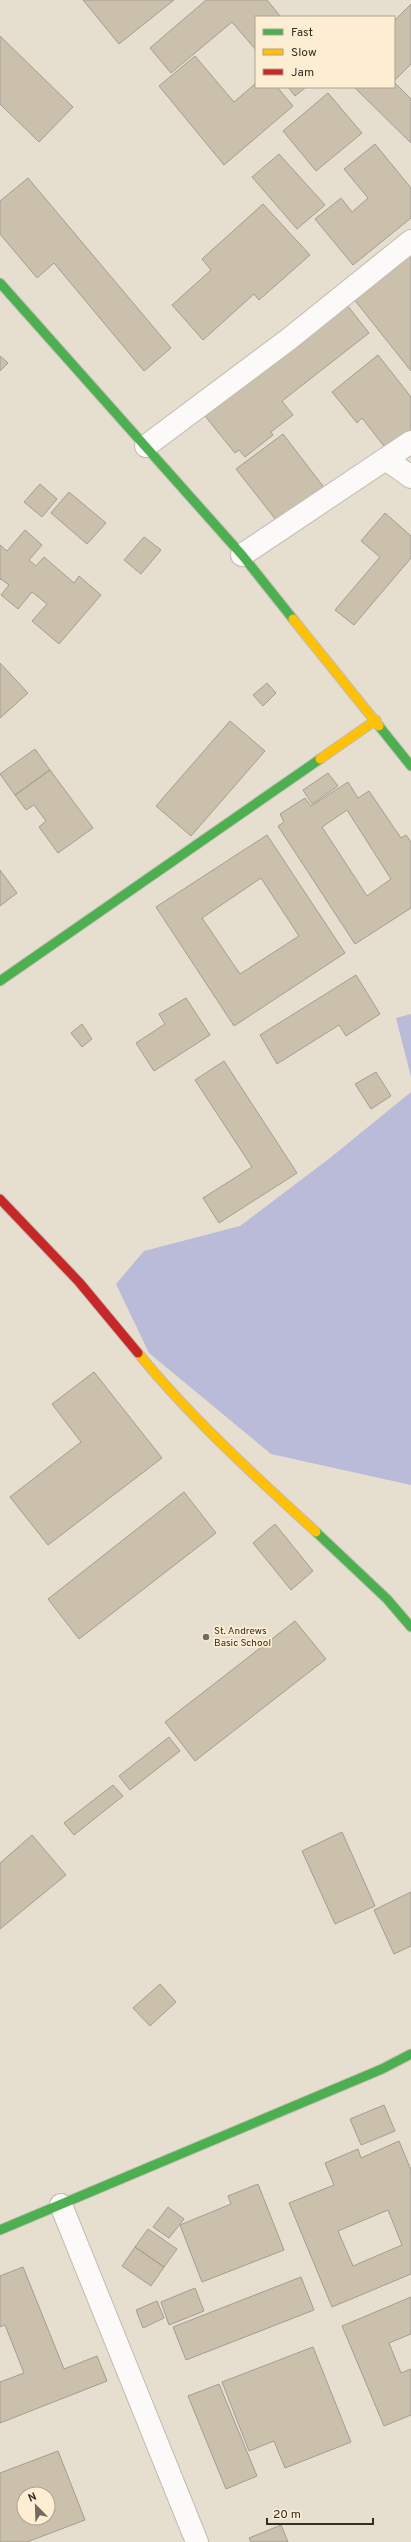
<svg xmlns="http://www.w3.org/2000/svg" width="411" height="2542" font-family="Overpass,sans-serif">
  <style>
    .forest { fill: #b9bbd9 }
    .building { fill: #cbc0ac; stroke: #a39d92; fill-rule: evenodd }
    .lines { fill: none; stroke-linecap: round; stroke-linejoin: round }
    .street-casing { stroke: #c2bbb0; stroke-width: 24 }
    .fast-casing { stroke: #c2bbb0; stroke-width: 11 }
    .slow-casing { stroke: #c2bbb0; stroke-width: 11 }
    .jam-casing { stroke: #c2bbb0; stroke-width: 11 }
    .street { stroke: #fbfaf8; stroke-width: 22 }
    .fast { stroke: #4caf50; stroke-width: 9 }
    .slow { stroke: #ffc107; stroke-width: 9 }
    .jam { stroke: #c62828; stroke-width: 9 }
    .poi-dot { fill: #726c60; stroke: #fdeed3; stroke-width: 1.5 }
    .labels { text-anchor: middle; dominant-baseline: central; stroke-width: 3.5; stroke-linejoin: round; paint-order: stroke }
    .poi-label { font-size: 10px; fill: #342e24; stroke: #fdeed3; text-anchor: start }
  </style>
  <rect width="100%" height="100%" fill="#e6decf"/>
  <!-- forest -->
  <path class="forest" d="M411 1014V1077L396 1018Z
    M411 1092V1485L271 1454 149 1353 116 1284 144 1251 240 1226 330 1158Z"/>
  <!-- building -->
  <path class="building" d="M83 0H174L119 44Z
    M206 0H267L281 17H256V50L232 22 171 73 150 48Z
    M411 4V64L394 81V21Z
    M0 36 73 107 39 142 0 104Z
    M195 56 234 102 256 83V87H277L293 106 224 165 159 86Z
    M394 82 411 99V143L354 87H394Z
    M288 87H306L295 96Z
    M328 93 362 133 316 171 283 131Z
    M375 144 411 188V218L353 265 315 219 341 198 352 212 368 198 344 169Z
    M279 154 325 205 297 229 252 177Z
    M28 178 171 348 144 371 54 263 37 278 0 234V201Z
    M263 204 310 255 259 300 254 294 203 340 172 305 211 270 202 259Z
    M411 253V371L353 298Z
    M347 305 369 333 282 401 293 415 271 432 273 435 245 457 239 450 235 453 205 416Z
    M378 355 411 397V431L387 450 362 418 357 423 332 392Z
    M0 356 8 363 0 371Z
    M283 434 326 490 280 525 236 469Z
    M40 484 57 499 42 517 24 502Z
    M69 492 106 523 87 544 51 513Z
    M385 513 411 536V558L354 625 335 610 380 557 361 541Z
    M25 530 42 545 29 560 36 566 44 557 74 583 79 576 101 595 59 644 32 621 47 604 32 592 18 609 1 595 9 585 1 579 0 580V545L7 551Z
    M144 537 161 550 141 574 124 560Z
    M0 663 28 693 0 718Z
    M267 683 276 693 263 706 253 695Z
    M230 721 265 751 191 836 156 806Z
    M35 749 50 770 15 795 0 774Z
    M50 770 93 828 58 853 39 827 46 821 34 805 26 810 15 795Z
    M328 773 338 786 312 804 303 790Z
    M348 782 358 798 369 791 401 838 406 835 411 842V908L355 944 278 826 284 822 280 814 305 798 311 806ZM347 810 391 879 367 896 322 827Z
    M267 835 345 953 234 1026 156 907ZM261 878 299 936 240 974 202 918Z
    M0 870 17 893 0 906Z
    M356 975 380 1014 346 1036 339 1025 277 1064 260 1035Z
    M186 998 210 1035 154 1071 136 1043 165 1024 159 1014Z
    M82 1024 92 1039 82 1047 71 1033Z
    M224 1061 297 1173 219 1223 203 1198 252 1167 195 1080Z
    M376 1072 391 1096 371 1109 355 1084Z
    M94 1372 162 1458 48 1545 10 1497 81 1442 52 1404Z
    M184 1492 216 1533 79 1639 48 1599Z
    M275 1524 313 1571 291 1590 253 1543Z
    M295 1621 326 1659 195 1761 165 1722Z
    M169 1737 180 1751 130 1790 119 1776Z
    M113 1785 123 1796 74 1835 64 1823Z
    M342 1832 375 1906 335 1924 302 1851Z
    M32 1835 66 1875 0 1929V1863Z
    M411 1892V1946L394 1954 374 1910Z
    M160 1984 176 2002 150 2026 133 2008Z
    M384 2105 395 2131 361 2145 350 2119Z
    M399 2141 411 2170V2274L332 2307 289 2203 334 2185 325 2163 358 2149 361 2158ZM388 2210 402 2245 353 2266 338 2231Z
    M258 2184 284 2250 202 2282 180 2225 231 2204 228 2196Z
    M168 2207 184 2219 169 2238 153 2227Z
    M148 2229 177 2249 164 2267 135 2247Z
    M135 2247 164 2267 151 2286 122 2266Z
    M23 2267 64 2369 97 2356 107 2381 0 2423V2382L24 2373 5 2325 0 2327V2276Z
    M301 2277 314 2310 186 2360 173 2327Z
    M195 2288 204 2311 169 2325 161 2302Z
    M411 2297V2334L389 2343 401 2373 411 2369V2415L384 2426 342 2326Z
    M157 2301 164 2318 143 2328 136 2310Z
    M313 2347 351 2442 285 2468 274 2441 249 2451 222 2382Z
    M219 2384 257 2476 226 2489 188 2396Z
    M58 2451 85 2520 27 2542H0V2473ZM24 2494H48V2518H24Z
    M281 2525 288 2542H251L249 2538Z"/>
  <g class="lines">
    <defs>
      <path id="street" d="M146 446 289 339 411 241
        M386 459 411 477
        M242 555 411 442
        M61 2205 197 2542"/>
      <path id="fast" d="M0 283 242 555 293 619
        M379 726 411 766
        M0 981 320 759
        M316 1532 387 1599 411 1627
        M0 2230 382 2069 411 2054"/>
      <path id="slow" d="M293 619 379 726
        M320 759 376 720
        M138 1353C191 1418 254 1475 316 1532"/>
      <path id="jam" d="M0 1199 79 1282 138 1353"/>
    </defs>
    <!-- street casing -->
    <use href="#street" class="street-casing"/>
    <!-- fast casing -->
    <use href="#fast" class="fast-casing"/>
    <!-- slow casing -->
    <use href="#slow" class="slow-casing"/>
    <!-- jam casing -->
    <use href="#jam" class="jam-casing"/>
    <!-- street -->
    <use href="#street" class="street"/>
    <!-- fast -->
    <use href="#fast" class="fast"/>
    <!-- slow -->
    <use href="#slow" class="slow"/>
    <!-- jam -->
    <use href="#jam" class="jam"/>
  </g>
  <!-- markers -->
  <circle class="poi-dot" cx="206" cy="1637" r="4"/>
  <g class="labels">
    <!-- poi labels -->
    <g class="poi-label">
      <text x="214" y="1631">St. Andrews<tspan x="214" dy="12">Basic School</tspan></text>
    </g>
  </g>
  <!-- legend -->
  <rect x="255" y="16" width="140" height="72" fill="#fdeed3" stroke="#ada18d"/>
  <rect x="263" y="29" width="20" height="6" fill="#4caf50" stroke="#ada18d"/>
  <text x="291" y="36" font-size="12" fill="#342e24">Fast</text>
  <rect x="263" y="49" width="20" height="6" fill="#ffc107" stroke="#ada18d"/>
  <text x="291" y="56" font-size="12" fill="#342e24">Slow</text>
  <rect x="263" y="69" width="20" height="6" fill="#c62828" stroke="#ada18d"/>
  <text x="291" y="76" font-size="12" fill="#342e24">Jam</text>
  <!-- north arrow -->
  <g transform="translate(36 2506) rotate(337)"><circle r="19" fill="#fdeed3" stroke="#ada18d"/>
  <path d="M0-3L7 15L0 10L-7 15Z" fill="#726c60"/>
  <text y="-6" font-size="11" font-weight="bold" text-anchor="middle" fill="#342e24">N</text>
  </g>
  <!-- scale -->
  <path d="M267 2518v6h106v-6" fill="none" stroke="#342e24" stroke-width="2"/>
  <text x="273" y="2518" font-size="12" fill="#342e24" stroke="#fdeed3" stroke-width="3" paint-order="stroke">20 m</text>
</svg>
